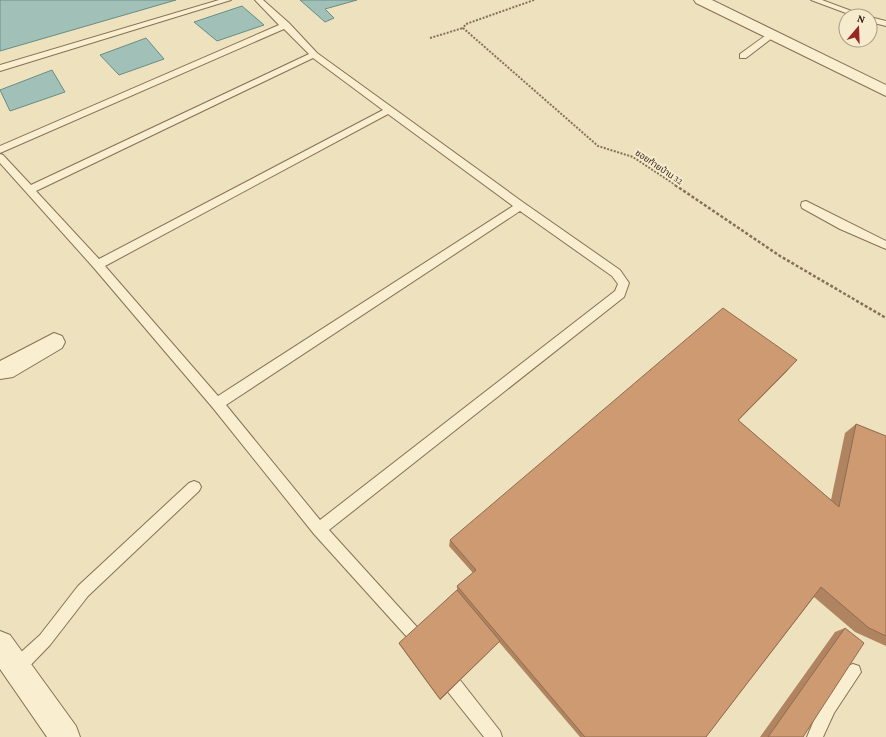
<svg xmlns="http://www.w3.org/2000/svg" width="886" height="737" font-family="'Crimson Pro','Noto Sans Thai',serif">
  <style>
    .water { fill: #a1c0b7; stroke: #688d85 }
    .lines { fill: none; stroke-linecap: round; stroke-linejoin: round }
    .lane-casing { stroke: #867156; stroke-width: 2 }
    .street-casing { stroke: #867156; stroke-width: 2 }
    .path-far1 { stroke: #867156; stroke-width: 2; stroke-dasharray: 2 1.5; stroke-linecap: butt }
    .path { stroke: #867156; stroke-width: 2.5; stroke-dasharray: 3 2; stroke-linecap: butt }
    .lane { fill: #f9eed0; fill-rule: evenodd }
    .street { fill: #f9eed0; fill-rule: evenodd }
    .wall { fill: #b18461 }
    .shaded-wall { fill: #906c4f }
    .building { fill: #ce9a71; stroke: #906c4f }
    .labels { text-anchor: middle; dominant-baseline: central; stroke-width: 4; stroke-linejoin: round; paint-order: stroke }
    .far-street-label { font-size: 9px; fill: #35281b; stroke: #f6ebcc }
  </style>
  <rect width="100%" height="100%" fill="#eee1bd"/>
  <!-- water -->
  <path class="water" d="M0 0H176L0 51Z
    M300 0H357L325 9 334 18 325 22Z
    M242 6 264 25 217 41 194 22Z
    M146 38 164 59 119 75 100 55Z
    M52 70 65 92 10 111 0 90Z"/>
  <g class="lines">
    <defs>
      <path id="lane" d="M219 0H231L0 71V65Z
        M255 0H263L289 23 317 53 524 203 620 270 629 283 624 297 329 530 417 627 420 632 417 637 412 640 407 637 314 534 213 408 94 268 0 163V154L3 155 31 185 309 54 284 29 0 153V146L279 25ZM313 58 383 110 99 259 36 191ZM388 114 513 206 218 396 105 266ZM520 211 612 276 618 284 615 291 320 520 226 405Z
        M811 0H822L865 16H854Z
        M870 17 886 21V26L870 22Z
        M769 33 776 35 746 58H740V54Z
        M806 201 886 241V249L840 229 802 208 801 205 802 202Z
        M194 481 199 483 201 487 199 491 88 596 50 645 22 674 16 676 10 674 8 668 10 662 40 635 78 586 189 483Z
        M853 664 859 666 861 672 834 713 823 737H807L822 701 847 666Z
        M454 678 460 680 500 731 502 737H484L448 692 446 686 448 680Z"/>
      <path id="street" d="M694 0H712L886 85V96L696 3Z
        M54 333 62 336 65 342 62 348 13 377 0 379V361Z
        M0 631 10 635 76 726 80 737H47L0 669Z"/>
    </defs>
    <!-- lane casing -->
    <use href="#lane" class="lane-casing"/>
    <!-- street casing -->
    <use href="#street" class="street-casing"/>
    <!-- path-far1 -->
    <path class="path-far1" d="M534 0 466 24 463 28 598 146 633 157 677 186
      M430 38 463 28"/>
    <!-- path -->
    <path class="path" d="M675 185 780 256 886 318"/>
    <!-- lane -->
    <use href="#lane" class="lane"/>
    <!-- street -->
    <use href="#street" class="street"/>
  </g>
  <!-- wall -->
  <path class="wall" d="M788 370 738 420 831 500 845 433 856 424 886 436V646L855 632 814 597 706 737H580L499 642 440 700 399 644 457 590V586L473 573 449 546 450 540Z
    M845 628 803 737H760L835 632Z"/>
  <!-- shaded-wall -->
  <path class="shaded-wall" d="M797 360 788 370 730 429 738 420Z
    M500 641 499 642 440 700V699Z"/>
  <!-- building -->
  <path class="building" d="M723 308 797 360 738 420 839 507 856 424 886 436V636L869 628 821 587 706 737H585L457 586 476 570 450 540Z
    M457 590 500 641 440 699 399 643Z
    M845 628 864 643 803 737H768Z"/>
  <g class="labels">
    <!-- far-street labels -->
    <g class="far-street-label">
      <text transform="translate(659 167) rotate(34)">ซอยท้ายบ้าน 32</text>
    </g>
  </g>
  <!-- north arrow -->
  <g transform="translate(858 28) rotate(19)"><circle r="19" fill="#f6ebcc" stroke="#a99d85"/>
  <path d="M0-3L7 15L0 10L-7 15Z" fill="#972725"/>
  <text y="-6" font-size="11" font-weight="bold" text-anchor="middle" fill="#35281b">N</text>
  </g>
</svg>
